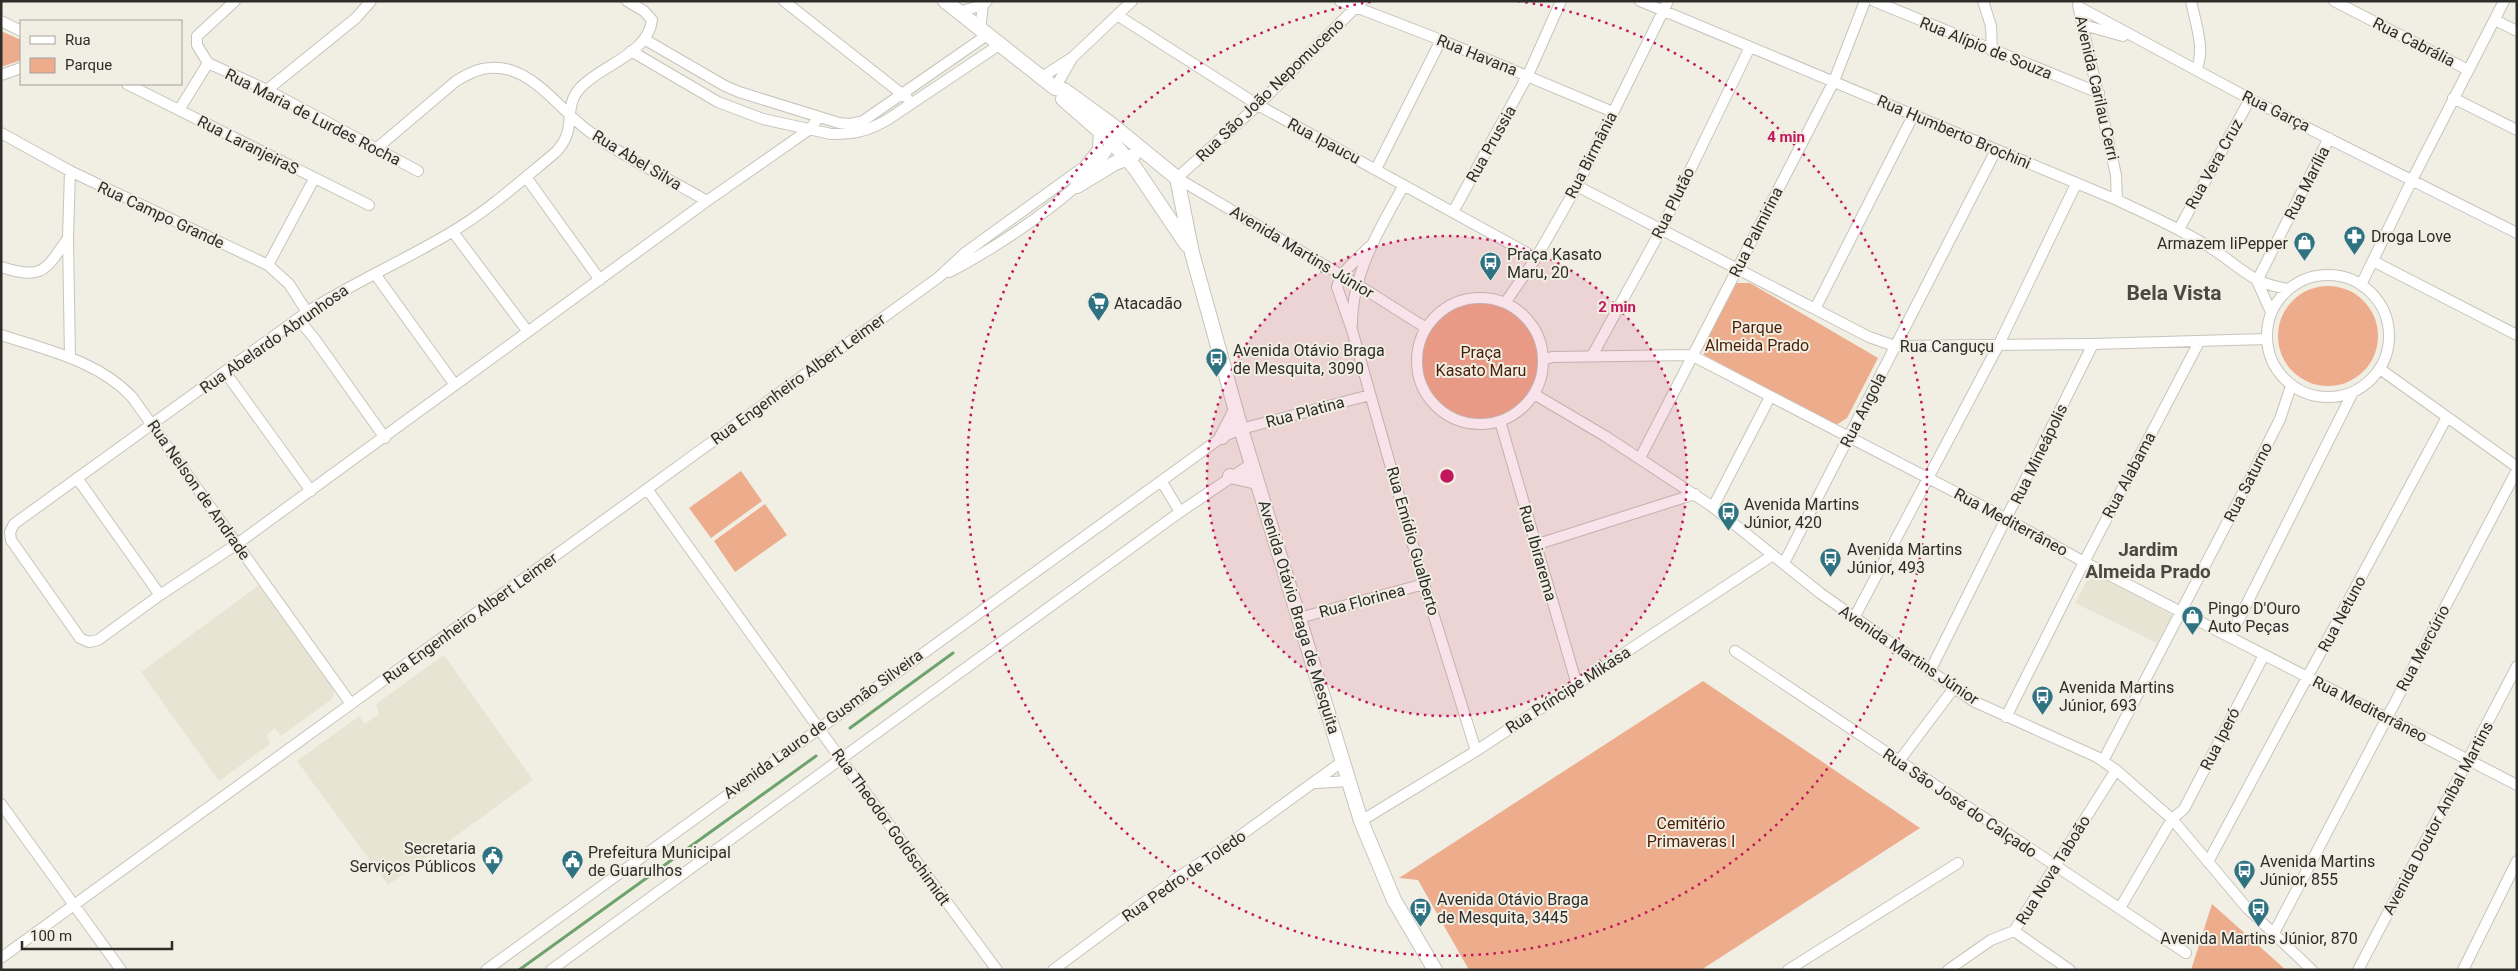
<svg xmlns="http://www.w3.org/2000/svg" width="2518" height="971" font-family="Roboto,sans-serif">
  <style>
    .built { fill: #e8e4d3 }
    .green { fill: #edac8c }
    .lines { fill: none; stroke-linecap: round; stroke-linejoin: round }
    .stream { stroke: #6ea36c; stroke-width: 3 }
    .minor-casing { stroke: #c6c4bb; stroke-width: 12 }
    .major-casing { stroke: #c6c4bb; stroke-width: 16 }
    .minor { stroke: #fff; stroke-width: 10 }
    .major { stroke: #fff; stroke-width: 14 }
    .ring { fill: none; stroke: #c2185b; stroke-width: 2.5; stroke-dasharray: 2.5 5 }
    .labels { text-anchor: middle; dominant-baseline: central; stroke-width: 4; stroke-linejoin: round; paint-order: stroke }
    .street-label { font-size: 16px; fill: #2e2d2a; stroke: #f1eee4 }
    .poi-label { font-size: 16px; fill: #2e2d2a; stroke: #f1eee4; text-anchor: start }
    .park-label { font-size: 16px; fill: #4b1e04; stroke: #f1eee4 }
    .quarter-label { font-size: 19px; font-weight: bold; fill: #4a4841; stroke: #f1eee4 }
    .district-label { font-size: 21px; font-weight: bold; fill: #4a4841; stroke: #f1eee4 }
    .centre { fill: #c2185b; stroke: #f1eee4; stroke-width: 2.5 }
    .ring-label { font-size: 15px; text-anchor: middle; font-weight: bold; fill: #c2185b; stroke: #f1eee4; stroke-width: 4; stroke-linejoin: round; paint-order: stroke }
  </style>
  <rect width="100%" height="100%" fill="#f1eee4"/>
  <!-- built -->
  <path class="built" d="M2098 575 2172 615 2157 643 2075 603 2086 582Z
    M259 585 331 683 334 694 332 699 281 736 275 728 267 734 270 744 219 781 141 672Z
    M444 655 533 780 388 885 297 761 359 716 365 724 379 714 376 704Z"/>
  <!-- green -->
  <path class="green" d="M1 31 21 40V60L1 67Z
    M1736 283H1750L1878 358 1847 418 1836 425 1704 355V339Z
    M2278 336a50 50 0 1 1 100 0a50 50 0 1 1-100 0Z
    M1417 361a63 63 0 1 1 126 0a63 63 0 1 1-126 0Z
    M741 471 762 501 711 538 689 508Z
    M765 504 787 535 735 572 714 541Z
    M1703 681 1920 828 1701 970H1469L1418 880 1399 878Z
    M2212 904 2286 970H2191Z"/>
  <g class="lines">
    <!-- stream -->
    <path class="stream" d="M850 728 953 653
      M519 970 816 756"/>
    <defs>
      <path id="minor" d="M627 1 644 11 652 20C648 54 602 65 581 87 561 108 579 128 556 152 522 180 488 211 450 233 403 261 353 283 307 312L14 524 10 532 11 540 80 638 89 642 98 640 160 595 237 544 707 201 810 129 819 117
        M784 1 907 98
        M1340 1 1441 40 1613 112
        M1362 1 1258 105 1177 178 1358 285 1426 328
        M1640 1 2117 200C2149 215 2181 229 2211 248 2241 267 2250 283 2288 289
        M1874 1 2099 93
        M1983 1 1991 26 1992 51
        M2191 1C2195 21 2206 51 2196 70
        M2334 1 2468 70
        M2078 5 2116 175 2117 200
        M2079 7 2250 99 2517 233
        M958 12 983 5 987 1
        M1117 15 1258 105 1536 258
        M2495 20 2517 31
        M1 21 21 31
        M2083 25 2123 36
        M980 29 983 5
        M644 39 725 86 739 92 839 123 850 124 863 121 987 35
        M631 51 718 102 763 119 831 134C855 134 865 132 887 120L999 45
        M208 63 267 90 418 171
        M208 63 197 45V36L235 1
        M1 75 21 68
        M1042 77 1073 57 1132 1
        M127 84 369 205
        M1055 88 1071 60
        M267 90 356 18 371 1
        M2453 98 2517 130
        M179 110 208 63
        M1 133 70 171 268 265 289 284 307 312
        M377 148 456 81C474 70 489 64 510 70 543 80 565 116 594 135 629 160 669 179 707 201
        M1376 169 1441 40
        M526 177 600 280
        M1577 186 1815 309 1869 337 1895 346 2093 344 2266 339
        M1453 212 1528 75 1561 1
        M2179 229 2250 99
        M453 232 528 332
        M1369 247 1341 275 1337 287 1352 330 1424 584 1476 751
        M2373 261 2517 335
        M268 265 314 179
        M1 267C43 280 45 271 68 238
        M949 272C986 254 1110 177 1112 135
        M375 274 455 385
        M2267 336a61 61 0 1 1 122 0a61 61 0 1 1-122 0Z
        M2257 281 2329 138
        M2257 281 2271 312
        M2361 285 2412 180 2504 1
        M1417 361a63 63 0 1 1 126 0a63 63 0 1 1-126 0Z
        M1505 303 1536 258 1577 186 1668 1
        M1815 309 1914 114
        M298 319 314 338 385 438
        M1352 324C1352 273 1380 228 1404 185
        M1 335C47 350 98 361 132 397L351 704
        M1592 356 1661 230 1750 47
        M70 358 68 238 70 171
        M1543 360 1552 357 1691 355 2007 519 2084 562 2517 785
        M2380 369 2517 467
        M225 372 311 491
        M1534 394 1605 436 1713 507 1820 593 1973 701 2097 757 2116 770 2172 819 2247 908 2312 970
        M1500 421 1577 685
        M1640 458 1834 81 1865 1
        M77 478 160 595
        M1162 482 1180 512
        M647 489 840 758 997 970
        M1713 507 1770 397
        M1535 545 1695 494
        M1784 563 1996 150
        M1299 618 1424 584
        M1854 618 1998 346 2076 184
        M2230 637 2353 392
        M1735 651 2186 953
        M1930 671 2093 344
        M2006 717 2084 562 2199 342
        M1899 761 1954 688
        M2103 761 2252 475 2280 419 2291 386
        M1316 783 1349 781
        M1 804 121 970
        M1361 821 1476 751 1773 555
        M2208 862 2447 417
        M2120 908 2172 819 2184 809 2264 655
        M2014 931 2070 970
        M2274 933 2517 470
        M1 958 939 277 966 252 1085 166 1098 149 1099 131
        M486 970 1222 437 1241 429 1370 395
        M551 970 1180 512 1251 464
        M1053 970 1177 878 1226 846 1343 761
        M1788 970 1958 863
        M1948 970 1991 940 2014 931 2116 770
        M2358 970 2517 666
        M2463 970 2517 861"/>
      <path id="major" d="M945 1 1055 88 1064 90 1112 125 1177 178 1192 253 1241 429 1361 821 1394 900 1435 970
        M1063 99 1111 141 1135 168 1187 245
        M1077 186 1115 163 1133 156
        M1222 437 1236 410
        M1230 476 1257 482"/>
    </defs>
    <!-- minor casing -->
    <use href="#minor" class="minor-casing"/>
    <!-- major casing -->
    <use href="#major" class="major-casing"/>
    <!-- minor -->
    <use href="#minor" class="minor"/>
    <!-- major -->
    <use href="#major" class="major"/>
  </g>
  <!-- distance rings -->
  <circle cx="1447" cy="476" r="240" fill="#c2185b" fill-opacity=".12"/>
  <g class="ring">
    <circle cx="1447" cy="476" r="240"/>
    <path d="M1518 1A480 480 0 1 1 1376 1"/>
  </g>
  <!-- icons -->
  <defs>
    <symbol id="pharmacy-pin" viewBox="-11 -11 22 30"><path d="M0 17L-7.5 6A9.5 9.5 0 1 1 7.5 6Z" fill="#2f7383" stroke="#f1eee4"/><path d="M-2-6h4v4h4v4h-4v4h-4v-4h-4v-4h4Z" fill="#fff"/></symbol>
    <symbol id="shop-pin" viewBox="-11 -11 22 30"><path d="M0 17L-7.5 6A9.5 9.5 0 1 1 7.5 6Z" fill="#2f7383" stroke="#f1eee4"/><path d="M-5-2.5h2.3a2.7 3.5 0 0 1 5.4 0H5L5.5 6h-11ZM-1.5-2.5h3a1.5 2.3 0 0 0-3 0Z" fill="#fff"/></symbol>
    <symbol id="bus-pin" viewBox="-11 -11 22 30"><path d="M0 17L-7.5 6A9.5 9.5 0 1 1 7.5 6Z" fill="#2f7383" stroke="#f1eee4"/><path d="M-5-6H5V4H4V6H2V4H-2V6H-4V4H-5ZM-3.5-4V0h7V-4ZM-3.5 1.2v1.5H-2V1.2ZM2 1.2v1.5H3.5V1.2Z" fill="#fff"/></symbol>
    <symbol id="supermarket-pin" viewBox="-11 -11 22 30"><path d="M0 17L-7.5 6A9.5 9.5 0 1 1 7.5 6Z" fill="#2f7383" stroke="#f1eee4"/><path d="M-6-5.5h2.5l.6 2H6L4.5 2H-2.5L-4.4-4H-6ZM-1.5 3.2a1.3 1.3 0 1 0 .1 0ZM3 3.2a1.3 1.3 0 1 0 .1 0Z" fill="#fff"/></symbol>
    <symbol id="civic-pin" viewBox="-11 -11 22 30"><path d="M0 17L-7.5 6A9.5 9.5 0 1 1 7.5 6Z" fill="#2f7383" stroke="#f1eee4"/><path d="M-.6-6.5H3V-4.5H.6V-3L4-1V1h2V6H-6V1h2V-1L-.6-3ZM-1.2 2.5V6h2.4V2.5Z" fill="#fff"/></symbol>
  </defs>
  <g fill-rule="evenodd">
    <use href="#pharmacy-pin" x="2342" y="224" width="25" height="34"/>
    <use href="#shop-pin" x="2292" y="230" width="25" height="34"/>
    <use href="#bus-pin" x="1478" y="250" width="25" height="34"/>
    <use href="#supermarket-pin" x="1086" y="290" width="25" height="34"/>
    <use href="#bus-pin" x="1204" y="346" width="25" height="34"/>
    <use href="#bus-pin" x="1716" y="500" width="25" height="34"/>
    <use href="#bus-pin" x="1818" y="546" width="25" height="34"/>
    <use href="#shop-pin" x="2180" y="604" width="25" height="34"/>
    <use href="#bus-pin" x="2030" y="684" width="25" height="34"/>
    <use href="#civic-pin" x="480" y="844" width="25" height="34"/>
    <use href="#civic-pin" x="560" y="848" width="25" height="34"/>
    <use href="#bus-pin" x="2232" y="858" width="25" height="34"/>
    <use href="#bus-pin" x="1408" y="896" width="25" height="34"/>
    <use href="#bus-pin" x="2246" y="896" width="25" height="34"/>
  </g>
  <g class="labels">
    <!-- street labels -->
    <g class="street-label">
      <text transform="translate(2414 42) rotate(27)">Rua Cabrália</text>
      <text transform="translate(1986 48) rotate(22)">Rua Alípio de Souza</text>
      <text transform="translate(1477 55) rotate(22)">Rua Havana</text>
      <text transform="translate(2097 88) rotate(77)">Avenida Carilau Cerri</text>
      <text transform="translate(1270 90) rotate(-44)">Rua São João Nepomuceno</text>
      <text transform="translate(2276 111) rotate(26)">Rua Garça</text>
      <text transform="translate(313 117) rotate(27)">Rua Maria de Lurdes Rocha</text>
      <text transform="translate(1954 132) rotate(23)">Rua Humberto Brochini</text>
      <text transform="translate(1324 141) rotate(28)">Rua Ipaucu</text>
      <text transform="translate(1491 144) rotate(-61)">Rua Prussia</text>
      <text transform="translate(248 145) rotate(27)">Rua LaranjeiraS</text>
      <text transform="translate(1591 155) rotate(-63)">Rua Birmânia</text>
      <text transform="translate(637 160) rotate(31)">Rua Abel Silva</text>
      <text transform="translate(2214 164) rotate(-61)">Rua Vera Cruz</text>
      <text transform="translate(2307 183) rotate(-63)">Rua Marília</text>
      <text transform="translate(1673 203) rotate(-64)">Rua Plutão</text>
      <text transform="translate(161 215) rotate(25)">Rua Campo Grande</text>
      <text transform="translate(1756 232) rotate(-63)">Rua Palmirina</text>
      <text transform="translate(1302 252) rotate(31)">Avenida Martins Júnior</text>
      <text transform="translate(274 339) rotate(-35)">Rua Abelardo Abrunhosa</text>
      <text x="1947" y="346">Rua Canguçu</text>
      <text transform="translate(798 379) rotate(-36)">Rua Engenheiro Albert Leimer</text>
      <text transform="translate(1863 410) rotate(-63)">Rua Angola</text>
      <text transform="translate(1305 412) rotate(-15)">Rua Platina</text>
      <text transform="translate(2039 454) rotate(-64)">Rua Mineápolis</text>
      <text transform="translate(2129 475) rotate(-62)">Rua Alabama</text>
      <text transform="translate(2248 482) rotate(-63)">Rua Saturno</text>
      <text transform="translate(199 490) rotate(55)">Rua Nelson de Andrade</text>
      <text transform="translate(2011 522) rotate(28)">Rua Mediterrâneo</text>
      <text transform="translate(1413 541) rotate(74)">Rua Emídio Gualberto</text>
      <text transform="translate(1538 553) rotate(74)">Rua Ibirarema</text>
      <text transform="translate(1362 601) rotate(-15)">Rua Florinea</text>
      <text transform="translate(2342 614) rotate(-62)">Rua Netuno</text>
      <text transform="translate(1299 617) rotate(73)">Avenida Otávio Braga de Mesquita</text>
      <text transform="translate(470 618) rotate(-36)">Rua Engenheiro Albert Leimer</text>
      <text transform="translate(2423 648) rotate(-62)">Rua Mercúrio</text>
      <text transform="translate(1909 655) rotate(34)">Avenida Martins Júnior</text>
      <text transform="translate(1568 690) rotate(-33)">Rua Príncipe Mikasa</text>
      <text transform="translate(2370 709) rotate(27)">Rua Mediterrâneo</text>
      <text transform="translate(823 724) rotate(-36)">Avenida Lauro de Gusmão Silveira</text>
      <text transform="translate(2220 739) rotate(-63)">Rua Iperó</text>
      <text transform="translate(1960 803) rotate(34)">Rua São José do Calçado</text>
      <text transform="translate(2438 818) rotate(-62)">Avenida Doutor Aníbal Martins</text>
      <text transform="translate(891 827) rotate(54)">Rua Theodor Goldschimidt</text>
      <text transform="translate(2053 870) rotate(-58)">Rua Nova Taboão</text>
      <text transform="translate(1184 876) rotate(-35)">Rua Pedro de Toledo</text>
    </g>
    <!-- poi labels -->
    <g class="poi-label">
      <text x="2371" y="236">Droga Love</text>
      <text x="2288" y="243" text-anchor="end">Armazem liPepper</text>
      <text x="1507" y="254">Praça Kasato<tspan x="1507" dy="18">Maru, 20</tspan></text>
      <text x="1114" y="303">Atacadão</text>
      <text x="1233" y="350">Avenida Otávio Braga<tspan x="1233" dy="18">de Mesquita, 3090</tspan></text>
      <text x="1744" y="504">Avenida Martins<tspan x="1744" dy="18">Júnior, 420</tspan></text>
      <text x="1847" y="549">Avenida Martins<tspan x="1847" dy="18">Júnior, 493</tspan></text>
      <text x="2208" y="608">Pingo D'Ouro<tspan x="2208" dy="18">Auto Peças</tspan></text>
      <text x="2059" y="687">Avenida Martins<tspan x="2059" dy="18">Júnior, 693</tspan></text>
      <text x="476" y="848" text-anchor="end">Secretaria<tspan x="476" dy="18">Serviços Públicos</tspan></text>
      <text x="588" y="852">Prefeitura Municipal<tspan x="588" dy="18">de Guarulhos</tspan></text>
      <text x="2260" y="861">Avenida Martins<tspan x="2260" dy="18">Júnior, 855</tspan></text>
      <text x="1437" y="899">Avenida Otávio Braga<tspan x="1437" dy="18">de Mesquita, 3445</tspan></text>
      <text x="2259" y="938" text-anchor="middle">Avenida Martins Júnior, 870</text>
    </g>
    <!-- park labels -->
    <g class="park-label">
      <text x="1757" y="327">Parque<tspan x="1757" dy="18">Almeida Prado</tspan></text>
      <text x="1481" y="352">Praça<tspan x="1481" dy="18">Kasato Maru</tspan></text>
      <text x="1691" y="823">Cemitério<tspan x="1691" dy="18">Primaveras I</tspan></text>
    </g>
    <!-- quarter labels -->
    <g class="quarter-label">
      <text x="2148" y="549">Jardim<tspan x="2148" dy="22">Almeida Prado</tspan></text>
    </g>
    <!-- district labels -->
    <g class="district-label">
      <text x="2174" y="293">Bela Vista</text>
    </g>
  </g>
  <circle cx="1447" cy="476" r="8" class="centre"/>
  <g class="ring-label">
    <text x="1786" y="142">4 min</text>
    <text x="1617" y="312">2 min</text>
  </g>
  <!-- border -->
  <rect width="2518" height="971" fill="none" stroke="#2e2d2a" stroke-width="5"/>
  <!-- legend -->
  <rect x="20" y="20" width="162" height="65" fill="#f1eee4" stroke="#a3a19a"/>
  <rect x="30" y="36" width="25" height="8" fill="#ffffff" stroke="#a3a19a"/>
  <text x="65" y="45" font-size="15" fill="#2e2d2a">Rua</text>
  <rect x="30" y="58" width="25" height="15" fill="#edac8c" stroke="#a3a19a"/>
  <text x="65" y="70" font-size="15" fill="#2e2d2a">Parque</text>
  <!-- scale -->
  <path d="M22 941v8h150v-8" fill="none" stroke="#2e2d2a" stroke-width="2.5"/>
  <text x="30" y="941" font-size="15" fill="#2e2d2a" stroke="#f1eee4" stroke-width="4" paint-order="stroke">100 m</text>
</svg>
